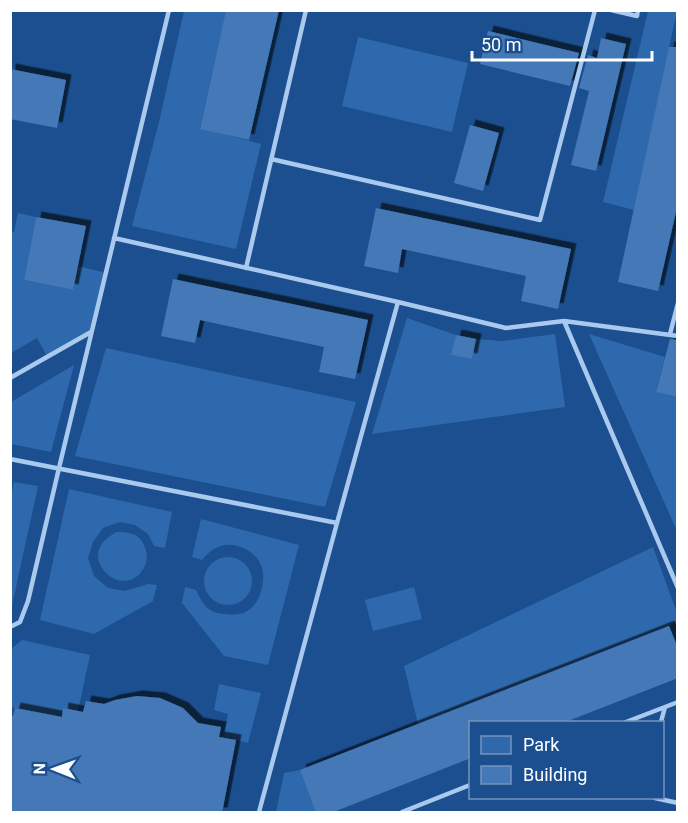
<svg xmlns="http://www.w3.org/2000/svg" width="688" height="823" font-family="Roboto,sans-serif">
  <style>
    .green { fill: #2e69ad }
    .building { fill: #4478b7; filter: url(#shadow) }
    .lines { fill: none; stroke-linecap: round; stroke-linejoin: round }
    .service { stroke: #a9c9ee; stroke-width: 4.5 }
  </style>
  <defs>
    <filter id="shadow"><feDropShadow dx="5.5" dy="-5.5" stdDeviation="0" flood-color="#0009"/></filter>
  </defs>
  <rect width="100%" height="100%" fill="#1b4f8f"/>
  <!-- green -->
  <path class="green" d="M184 11H226L200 128 261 144 236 249 132 226 159 122Z
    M648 11H677L634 210 603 202Z
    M358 37 468 63 452 132 342 106Z
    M18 213 36 217 24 280 73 290 78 266 106 273 92 332 47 356 37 338 11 353 10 232H14Z
    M407 318 456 335 452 355 472 359 476 339 502 341 555 334 565 407 372 434Z
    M589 334 665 357 656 391 677 397V531Z
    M106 348 356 402 325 507 75 456Z
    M74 365 51 452 11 444V402Z
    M14 482 38 486 12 606 10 502Z
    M69 489 172 512 165 548 154 546 148 534 135 525 120 522 103 528 93 542 88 558 94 576 108 588 125 591 148 584 157 585 153 601 94 634 40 620Z
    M201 519 299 545 268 665 224 656 182 603 185 587 196 590C203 605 209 614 226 614 234 615 242 615 249 610 260 603 266 580 262 568 258 552 236 541 221 546 213 548 207 554 202 560L192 557Z
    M116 532C128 532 139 533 144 545 148 554 148 563 142 571 123 598 82 564 105 540 108 537 113 534 116 532Z
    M653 547 677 613V621L669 626 418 724 404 666Z
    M204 581a24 24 0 1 1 48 0a24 24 0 1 1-48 0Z
    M414 587 422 619 373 631 365 600Z
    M22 640 90 655 78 711 63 709 62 717 11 707V649Z
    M219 684 261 693 248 743 224 737 228 714 214 710Z
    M300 770 316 812H276L284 773Z"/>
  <!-- building -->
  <path class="building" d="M226 10H279L249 140 200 129Z
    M488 31 579 53 570 86 480 64Z
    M601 38 626 44 596 171 571 165 589 91 579 88 588 55 597 58Z
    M669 47H678V203L658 291 618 282Z
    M10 69 66 80 57 128 10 119Z
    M470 125 499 133 483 191 454 183Z
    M376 208 571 249 558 309 521 301 526 276 402 249 398 273 364 266Z
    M36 217 86 226 73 290 24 280Z
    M173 279 368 320 355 379 319 372 324 347 200 320 195 343 161 336Z
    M456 335 476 339 472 359 451 355Z
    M670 339 678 340V397L656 392Z
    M669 626 678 648V678L563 723H471V758L331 813H316L300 770Z
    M137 696 160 698 183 708 198 723 221 727 219 737 236 740 222 813H10V716H13L15 708 62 717 63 708 83 712 86 701 104 704 115 700Z"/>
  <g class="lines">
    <!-- service -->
    <path class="service" d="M611 10 637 16 638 10
      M271 159 540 220 595 10
      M114 238 398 302 337 523
      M246 268 306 10
      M398 302 506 328 564 321 678 336
      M564 321 678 588
      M670 334 678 303
      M10 378 91 332
      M10 459 337 523 259 812
      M10 627 20 622 28 601 59 468 169 10
      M626 722 678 702
      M661 722 665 707
      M655 798 678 803
      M402 812 470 785"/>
  </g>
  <!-- border -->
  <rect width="688" height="823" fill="none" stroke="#ffffff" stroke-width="24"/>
  <!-- legend -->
  <rect x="469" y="721" width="195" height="78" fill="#1b4f8f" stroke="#7695bc" stroke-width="1.5"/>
  <rect x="481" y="736" width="30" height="18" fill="#2e69ad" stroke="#7695bc" stroke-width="1.5"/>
  <text x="523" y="751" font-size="18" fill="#ffffff">Park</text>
  <rect x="481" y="766" width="30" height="18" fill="#4478b7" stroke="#7695bc" stroke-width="1.5"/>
  <text x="523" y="781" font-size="18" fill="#ffffff">Building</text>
  <!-- north arrow -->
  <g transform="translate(54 769) rotate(271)" stroke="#1b4f8f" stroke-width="4.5" paint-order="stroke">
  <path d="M0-4.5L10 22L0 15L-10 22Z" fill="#ffffff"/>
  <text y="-9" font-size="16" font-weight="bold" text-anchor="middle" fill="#ffffff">N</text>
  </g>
  <!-- scale -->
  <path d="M472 51v9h180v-9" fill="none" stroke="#ffffff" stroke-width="3"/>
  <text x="481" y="51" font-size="18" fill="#ffffff" stroke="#1b4f8f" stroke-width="4.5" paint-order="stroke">50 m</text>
</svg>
